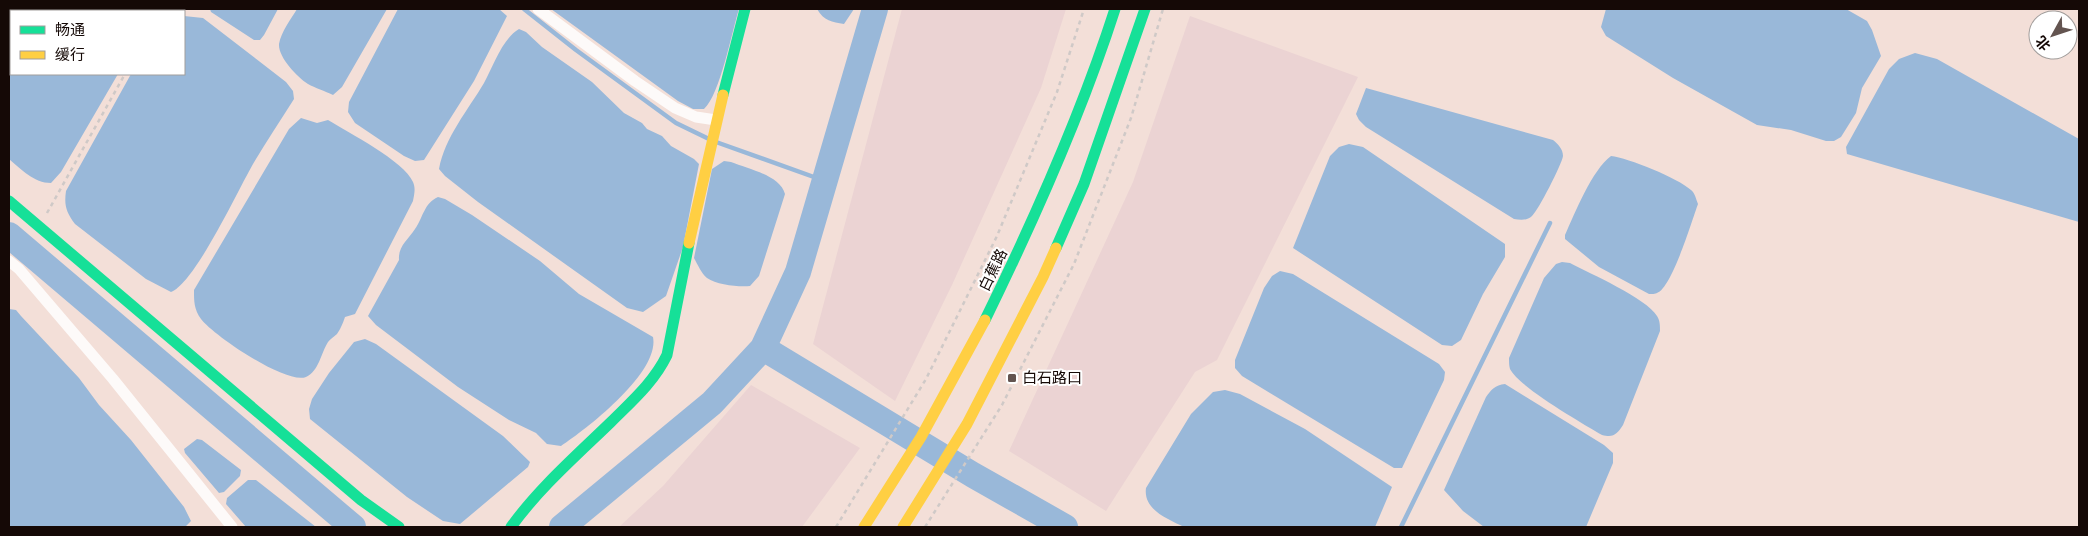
<svg xmlns="http://www.w3.org/2000/svg" width="2088" height="536" font-family="'DejaVu Sans','Noto Sans SC',sans-serif">
  <style>
    .industrial { fill: #ebd3d3 }
    .water { fill: #99b8d9 }
    .lines { fill: none; stroke-linecap: round; stroke-linejoin: round }
    .stream { stroke: #99b8d9; stroke-width: 4.5 }
    .river { stroke: #99b8d9; stroke-width: 26 }
    .path { stroke: #cfc9c7; stroke-width: 2.5; stroke-dasharray: 4 4; stroke-linecap: butt }
    .street { stroke: #fdfaf9; stroke-width: 11 }
    .fast { stroke: #16e098; stroke-width: 11 }
    .slow { stroke: #ffcf43; stroke-width: 11 }
    .poi-dot { fill: #635450; stroke: #fff; stroke-width: 2 }
    .labels { text-anchor: middle; dominant-baseline: central; stroke-width: 4; stroke-linejoin: round; paint-order: stroke }
    .street-label { font-size: 15px; fill: #150906; stroke: #fff }
    .poi-label { font-size: 15px; fill: #150906; stroke: #fff; text-anchor: start }
  </style>
  <rect width="100%" height="100%" fill="#f3dfd8"/>
  <!-- industrial -->
  <path class="industrial" d="M902 9H1066L1041 88 952 285 895 401 813 344Z
    M1190 16 1358 77 1217 360 1195 372 1106 511 1009 451 1133 182Z
    M751 385 860 448 802 527H619L663 486Z"/>
  <!-- water -->
  <path class="water" d="M9 9H154L153 11H11V74H118L61 172 51 183C34 183 21 169 9 159Z
    M210 9H278L264 35 260 40H254L211 12Z
    M297 9H387L342 87 333 95C325 91 315 88 308 84 297 77 278 57 279 44 281 32 291 19 297 9Z
    M398 9H499L507 16 474 81 424 160 415 161 404 156 355 123 348 112 349 102Z
    M551 9H739C732 31 720 95 704 109H693L678 101Z
    M817 9H854L844 24C832 22 824 21 817 9Z
    M1606 9H1846L1867 21 1872 30 1881 56 1862 88 1856 113 1841 137 1834 141H1826L1791 130 1757 125 1673 78 1606 36 1601 27Z
    M184 16 203 18 286 82 293 91 294 99C280 121 266 142 253 164 238 190 195 283 171 292L146 279 75 224C66 212 64 205 66 191L131 74H184Z
    M519 29 526 32 542 47 592 82 624 113 642 123 647 129 662 136 671 146 694 159 699 164 683 247 666 296 643 312 627 308 478 202 445 176 439 169C445 137 468 110 484 83 493 67 502 39 519 29Z
    M1915 53 1937 59 2079 139V222L1847 154 1846 147 1889 69 1899 59Z
    M1366 88 1553 140C1558 144 1563 149 1563 156 1562 164 1538 211 1532 216 1527 221 1520 220 1514 219L1366 127 1359 120 1356 114Z
    M301 118 317 123 328 120C349 133 404 161 413 182 416 189 414 195 413 201L355 314 345 317C343 323 340 330 337 334 334 337 330 339 328 342 321 353 319 371 306 377 286 385 213 335 201 319 194 309 194 302 194 290L289 129Z
    M1349 144 1363 147 1505 244V257L1483 294 1461 340 1452 346 1442 345 1293 248 1330 156 1339 147Z
    M1611 156C1628 158 1678 178 1691 190 1695 193 1696 199 1698 204 1692 220 1672 288 1657 293 1656 294 1651 294 1649 294L1599 267 1565 239V235C1575 213 1592 170 1611 156Z
    M724 161 731 162C748 169 780 175 785 194L759 276 750 286C738 287 717 285 707 278 701 273 698 265 694 258L712 169Z
    M438 197 445 199 472 215 540 261 579 294 653 337C660 372 588 428 561 446L547 444 536 433 509 420 458 387 376 325 368 316 399 260C398 246 408 240 415 229 423 218 424 203 438 197Z
    M1562 262 1570 263C1591 274 1646 298 1657 316 1660 321 1660 325 1660 331L1623 425C1617 434 1614 438 1602 435 1582 423 1520 388 1510 369 1509 366 1509 362 1509 358L1544 278 1556 264Z
    M1280 271 1293 274 1439 364 1445 372 1444 380 1402 468H1394L1242 376 1235 368V360L1264 288 1272 276Z
    M9 309 16 310 21 316 79 378 99 405 131 440 184 507 191 521 185 527H9Z
    M365 339 376 344 503 436 530 462 528 467 460 524 443 521 407 497 310 419 309 409 312 399 329 373 354 342Z
    M1505 384 1604 445 1613 453V463L1586 527H1484L1463 511 1444 490 1486 397C1491 390 1495 385 1505 384Z
    M1225 390 1240 394 1305 429 1392 487 1375 527H1184C1168 519 1143 510 1146 488L1191 414 1213 392Z
    M197 439 202 440 241 470 240 476 224 492 219 493 185 453 184 449Z
    M248 480H256L316 527H246L226 504 227 498Z"/>
  <g class="lines">
    <!-- stream -->
    <path class="stream" d="M524 9 576 50 676 123 709 139
      M716 142 825 181
      M10 250 17 242
      M1401 527 1550 223"/>
    <!-- river -->
    <path class="river" d="M9 235 353 527
      M763 348 973 475 1065 527
      M562 527 712 403 763 348 798 272 875 9"/>
    <!-- path -->
    <path class="path" d="M162 11 163 9
      M47 213 125 74
      M836 527 926 379 997 236 1057 92 1084 9
      M925 527 1002 405 1074 264 1131 118 1163 9"/>
    <!-- street -->
    <path class="street" d="M538 9 635 81 675 108 696 117 716 120
      M9 261 19 269 113 379 232 527"/>
    <!-- fast -->
    <path class="fast" d="M723 95 745 9
      M9 201 361 500 399 527
      M1056 248 1084 184 1145 9
      M985 320C1034 220 1081 115 1115 9
      M511 527C539 488 577 455 611 422 632 401 654 382 667 355L689 243"/>
    <!-- slow -->
    <path class="slow" d="M689 243 723 95
      M864 527 921 437 985 320
      M903 527 967 424 1043 277 1056 248"/>
  </g>
  <!-- markers -->
  <rect class="poi-dot" x="1007" y="373" width="10" height="10" rx="2.5"/>
  <g class="labels">
    <!-- street labels -->
    <g class="street-label">
      <text transform="translate(993 270) rotate(-64)">白蕉路</text>
    </g>
    <!-- poi labels -->
    <g class="poi-label">
      <text x="1022" y="378">白石路口</text>
    </g>
  </g>
  <!-- border -->
  <rect width="2088" height="536" fill="none" stroke="#150906" stroke-width="20"/>
  <!-- legend -->
  <rect x="10" y="10" width="175" height="65" fill="#ffffff" stroke="#a19d9b"/>
  <rect x="20" y="26" width="25" height="8" fill="#16e098" stroke="#a19d9b"/>
  <text x="55" y="35" font-size="15" fill="#150906">畅通</text>
  <rect x="20" y="51" width="25" height="8" fill="#ffcf43" stroke="#a19d9b"/>
  <text x="55" y="60" font-size="15" fill="#150906">缓行</text>
  <!-- north arrow -->
  <g transform="translate(2053 35) rotate(230)"><circle r="24" fill="#ffffff" stroke="#a19d9b"/>
  <path d="M0-4L9 19L0 12L-9 19Z" fill="#635450"/>
  <text y="-8" font-size="14" font-weight="bold" text-anchor="middle" fill="#150906">北</text>
  </g>
</svg>
